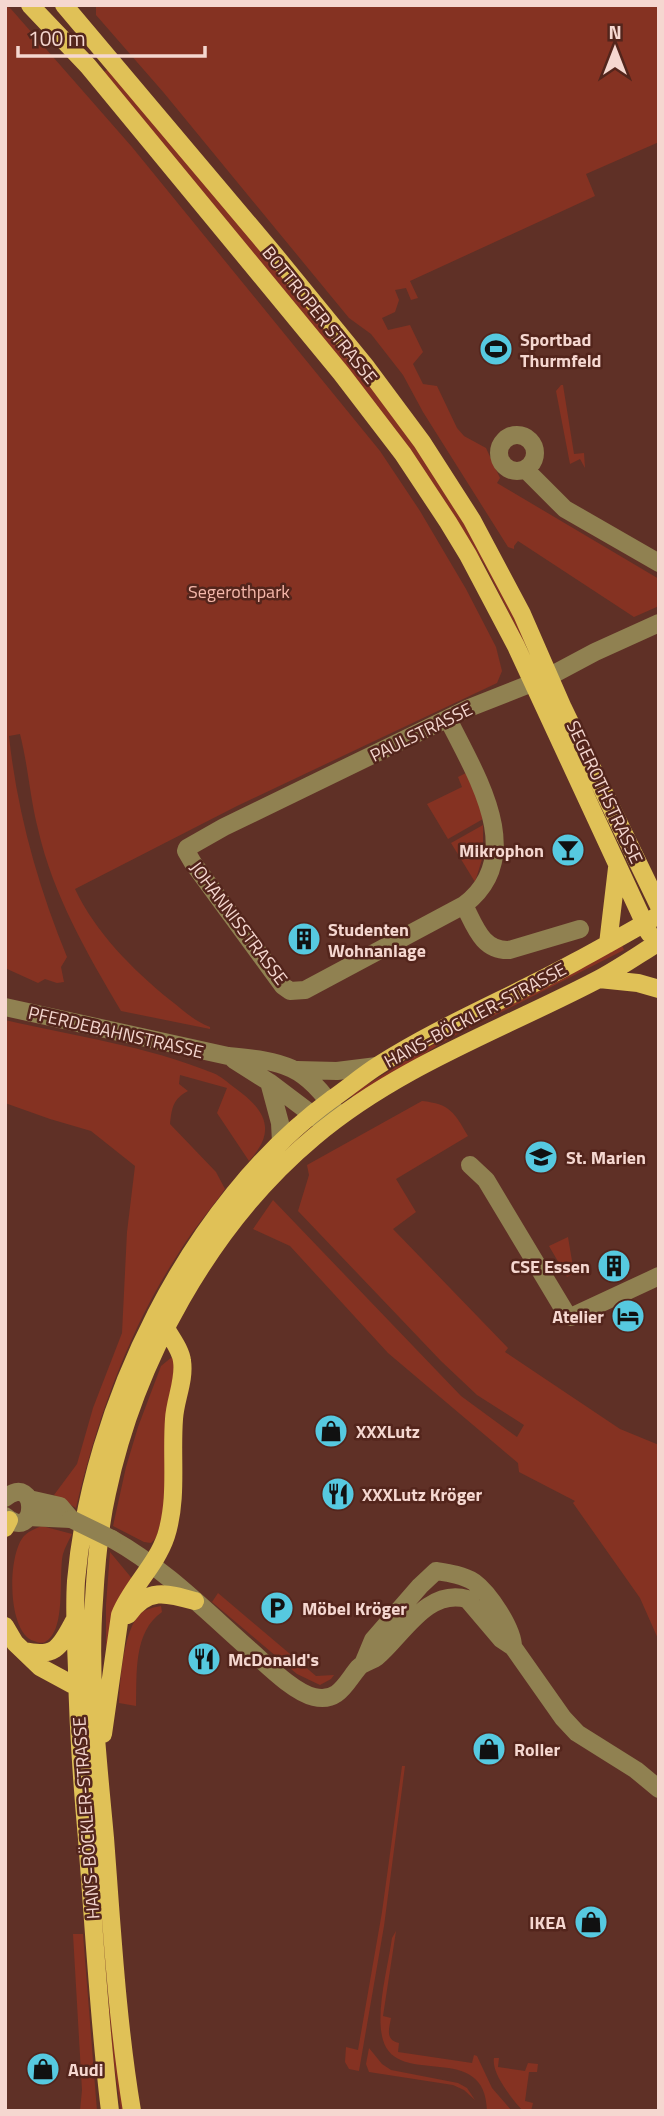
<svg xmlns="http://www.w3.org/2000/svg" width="664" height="2116" font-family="'Titillium Web',sans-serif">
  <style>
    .green { fill: #853222 }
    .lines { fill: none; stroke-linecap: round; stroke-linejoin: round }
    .minor { stroke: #908151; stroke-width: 18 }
    .major { stroke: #e0c157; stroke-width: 18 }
    .minor-bridge { stroke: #908151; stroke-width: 18 }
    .labels { text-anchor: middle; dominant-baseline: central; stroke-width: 5; stroke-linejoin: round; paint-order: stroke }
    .street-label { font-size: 18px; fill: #f5d7d0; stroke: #53251c }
    .poi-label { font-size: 18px; font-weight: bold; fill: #f5d7d0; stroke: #53251c; text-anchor: start }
    .park-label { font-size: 18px; fill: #f5b8ab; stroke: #53251c }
  </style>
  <rect width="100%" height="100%" fill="#5f3026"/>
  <!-- green -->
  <path class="green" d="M5 5 11 9 132 147 380 451 420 511 466 589 496 647 502 671 497 683 237 806 75 889C96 933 132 969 170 1000 183 1010 194 1021 210 1027V1029L121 1011C87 953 53 895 38 829 30 798 28 765 20 734L9 736C17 812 38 886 67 957L61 967 64 982 57 983 45 979 38 983 5 968Z
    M96 5H659V142L586 174 595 196 410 281 418 298 411 300 406 288 395 290 399 300 395 312 382 318 388 330 410 325 423 352 413 364 423 384 437 386 457 428 464 436 486 448 500 478 497 483 659 579V606L634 617 518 541 514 546V549L508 547 423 412 403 375 371 334 349 318 164 93 96 15Z
    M109 68C205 182 304 294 393 414 446 484 489 563 529 642L525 644 484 564 417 462 103 73Z
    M561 385H563L574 454 584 453 585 468 580 459 570 464 556 391Z
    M466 773 478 801 483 819 448 839 427 804 462 787 458 777Z
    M483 825V856L475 882 451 843Z
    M622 945 624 950 448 1039 354 1098 350 1095 427 1048Z
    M5 1020C74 1036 147 1046 213 1073 221 1076 228 1083 235 1088 266 1110 277 1131 249 1161L217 1113 227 1088 180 1075 179 1084 188 1091C173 1099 172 1107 170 1124L216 1172 225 1189C210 1210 192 1231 178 1254 128 1331 97 1419 76 1508L54 1495 77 1464 93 1408 122 1333 127 1232 135 1166 91 1131 50 1119 5 1103Z
    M422 1101C450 1104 454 1112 468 1136L396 1179 416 1212 393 1229 508 1348 505 1352 620 1429 659 1445V1641L640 1598 573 1503 575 1501 519 1472 518 1463 388 1353 290 1246 253 1229 273 1200 461 1396 517 1437 524 1425 477 1395 441 1361 298 1211 309 1175 307 1165Z
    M568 1237 574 1273 567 1277 549 1246Z
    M172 1357 177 1367 167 1500 156 1538 151 1543 144 1542 113 1526 126 1467 138 1427 161 1366Z
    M42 1526 72 1534C69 1540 65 1547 63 1554 58 1575 67 1631 45 1642 41 1644 37 1642 34 1641 7 1633 7 1555 24 1536 29 1531 36 1528 42 1526Z
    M110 1552 134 1581 106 1671V1605Z
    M218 1593 316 1676 334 1675 331 1679 320 1685 297 1674 212 1602Z
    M161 1606 162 1612C133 1632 137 1674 136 1706L119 1703C120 1681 123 1629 141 1613 146 1609 155 1607 161 1606Z
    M87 1729 124 2111H121L113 2058Z
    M402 1766H405L384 1926 359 2071 349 2069 345 2062 346 2047 358 2050 382 1912Z
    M396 1931 383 2016 391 2018C389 2029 385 2040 399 2043L398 2052 472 2063 474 2055 477 2056 492 2088 512 2111H487C486 2039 397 2089 383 2040 375 2013 388 1967 392 1938Z
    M73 1934H83L97 2111H80L82 2090Z
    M369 2048 382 2064 391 2070 458 2083 467 2088 475 2100 464 2090 453 2085 369 2072 366 2064Z
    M494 2058H499L498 2067 525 2071 528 2063 538 2064 537 2072H529L525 2101 533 2103 531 2111H523C512 2099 491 2073 494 2058Z"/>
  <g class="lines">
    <!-- minor -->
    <path class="minor" d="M499 453a18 18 0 1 1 36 0a18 18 0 1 1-36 0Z
      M525 469 565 509 659 563
      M448 719C475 774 529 856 464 905L305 990 290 991 283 986 193 863 186 851 187 848 224 827 469 708 550 676 595 652 659 623
      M464 905C475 926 482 951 509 950L580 929
      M5 1007 228 1056C283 1061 306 1065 337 1114
      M234 1060 269 1082 322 1122
      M297 1070 337 1071 377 1066
      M269 1082 280 1123 281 1142
      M470 1165 486 1180 567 1315 571 1317 659 1276
      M5 1498C39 1471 38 1545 5 1516
      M29 1499 60 1506 71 1519
      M28 1517 71 1519
      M112 1539C164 1568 206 1611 250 1650 266 1664 293 1692 314 1697 339 1703 346 1682 359 1667 364 1662 372 1661 377 1657 403 1635 427 1588 467 1599L501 1639 513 1647 563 1718 577 1733 636 1770 659 1789
      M363 1664 373 1640 420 1586 436 1571C449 1573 463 1575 474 1582 489 1593 513 1629 513 1647"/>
    <!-- major -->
    <path class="major" d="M30 5 88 66 341 373 403 454 448 522 468 555 516 646 649 933
      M64 5 274 254 367 368 422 442 472 520 522 614 563 708 659 906
      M608 944 617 868
      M599 979 638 983 659 989
      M5 1528 9 1520
      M128 1615C147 1587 167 1593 195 1601
      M5 1626 15 1643 40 1667 77 1687
      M24 1651C56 1658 60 1647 74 1621
      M103 1734 120 1615C131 1587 156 1566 166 1536 178 1498 171 1458 174 1419 175 1400 185 1380 182 1361 181 1350 171 1338 166 1328
      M110 2111C99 2021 94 1929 87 1839 82 1783 78 1726 77 1670 76 1640 74 1611 76 1581 91 1408 189 1203 332 1099 348 1088 363 1075 379 1065 442 1025 511 997 575 962 603 947 631 931 659 915
      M132 2111C117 2021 112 1929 105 1838 98 1760 88 1679 94 1600 96 1564 99 1528 107 1493 135 1361 210 1224 314 1137 398 1066 501 1030 597 980 618 969 638 955 659 942"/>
    <!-- minor-bridge -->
    <path class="minor-bridge" d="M71 1519 112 1539"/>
  </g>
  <!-- icons -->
  <defs>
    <symbol id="stadium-disc" viewBox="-11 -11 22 22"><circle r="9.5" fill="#56c9e0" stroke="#53251c"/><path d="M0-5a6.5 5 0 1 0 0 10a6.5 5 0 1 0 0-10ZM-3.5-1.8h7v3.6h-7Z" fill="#111"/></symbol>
    <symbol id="bar-disc" viewBox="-11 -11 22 22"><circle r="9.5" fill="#56c9e0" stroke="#53251c"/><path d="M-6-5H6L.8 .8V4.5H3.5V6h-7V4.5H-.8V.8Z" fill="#111"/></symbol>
    <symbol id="building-disc" viewBox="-11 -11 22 22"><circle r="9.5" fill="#56c9e0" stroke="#53251c"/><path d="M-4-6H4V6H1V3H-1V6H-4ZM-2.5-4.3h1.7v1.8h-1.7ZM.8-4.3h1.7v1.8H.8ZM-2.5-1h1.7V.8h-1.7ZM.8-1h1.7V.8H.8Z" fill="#111"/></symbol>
    <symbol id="school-disc" viewBox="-11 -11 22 22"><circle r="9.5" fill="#56c9e0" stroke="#53251c"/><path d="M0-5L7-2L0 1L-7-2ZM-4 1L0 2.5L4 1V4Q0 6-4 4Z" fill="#111"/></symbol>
    <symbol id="hotel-disc" viewBox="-11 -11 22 22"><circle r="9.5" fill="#56c9e0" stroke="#53251c"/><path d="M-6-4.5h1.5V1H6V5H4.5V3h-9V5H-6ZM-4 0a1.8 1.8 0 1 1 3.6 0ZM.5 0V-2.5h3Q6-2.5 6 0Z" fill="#111"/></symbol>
    <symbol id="shop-disc" viewBox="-11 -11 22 22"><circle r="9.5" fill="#56c9e0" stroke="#53251c"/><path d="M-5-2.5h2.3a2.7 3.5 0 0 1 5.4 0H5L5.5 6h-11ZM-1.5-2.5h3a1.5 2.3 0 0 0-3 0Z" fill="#111"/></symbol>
    <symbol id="restaurant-disc" viewBox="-11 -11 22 22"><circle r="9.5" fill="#56c9e0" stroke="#53251c"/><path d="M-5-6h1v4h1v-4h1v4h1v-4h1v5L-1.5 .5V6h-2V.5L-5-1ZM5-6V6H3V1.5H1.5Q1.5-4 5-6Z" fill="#111"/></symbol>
    <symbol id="parking-disc" viewBox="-11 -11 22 22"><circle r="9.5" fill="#56c9e0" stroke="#53251c"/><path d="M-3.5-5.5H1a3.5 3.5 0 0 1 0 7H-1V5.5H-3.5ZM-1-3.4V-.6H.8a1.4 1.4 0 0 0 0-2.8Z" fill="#111"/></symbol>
  </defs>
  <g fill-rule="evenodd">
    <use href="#stadium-disc" x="477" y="330" width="38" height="38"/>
    <use href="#bar-disc" x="549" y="831" width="38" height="38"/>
    <use href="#building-disc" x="285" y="920" width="38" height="38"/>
    <use href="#school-disc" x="522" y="1138" width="38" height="38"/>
    <use href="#building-disc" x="595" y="1247" width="38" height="38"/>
    <use href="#hotel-disc" x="609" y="1297" width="38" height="38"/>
    <use href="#shop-disc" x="312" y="1412" width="38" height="38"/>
    <use href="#restaurant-disc" x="319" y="1475" width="38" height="38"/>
    <use href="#parking-disc" x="258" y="1589" width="38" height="38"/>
    <use href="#restaurant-disc" x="185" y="1640" width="38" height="38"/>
    <use href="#shop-disc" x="470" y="1730" width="38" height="38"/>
    <use href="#shop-disc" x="572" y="1903" width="38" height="38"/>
    <use href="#shop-disc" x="24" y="2050" width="38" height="38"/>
  </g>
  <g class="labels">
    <!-- street labels -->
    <g class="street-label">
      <text transform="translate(320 315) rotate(51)">BOTTROPER STRASSE</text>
      <text transform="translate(421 732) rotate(-26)">PAULSTRASSE</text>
      <text transform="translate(605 792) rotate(65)">SEGEROTHSTRASSE</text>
      <text transform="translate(239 923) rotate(53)">JOHANNISSTRASSE</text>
      <text transform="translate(475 1015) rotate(-28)">HANS-BÖCKLER-STRASSE</text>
      <text transform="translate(116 1032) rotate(13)">PFERDEBAHNSTRASSE</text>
      <text transform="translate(86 1818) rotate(-94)">HANS-BÖCKLER-STRASSE</text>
    </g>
    <!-- poi labels -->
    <g class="poi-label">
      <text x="520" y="339">Sportbad<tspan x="520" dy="21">Thurmfeld</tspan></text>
      <text x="544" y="850" text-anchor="end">Mikrophon</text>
      <text x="328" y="929">Studenten<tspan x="328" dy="21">Wohnanlage</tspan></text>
      <text x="566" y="1157">St. Marien</text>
      <text x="590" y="1266" text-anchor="end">CSE Essen</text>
      <text x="604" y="1316" text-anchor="end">Atelier</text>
      <text x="356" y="1431">XXXLutz</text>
      <text x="362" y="1494">XXXLutz Kröger</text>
      <text x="302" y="1608">Möbel Kröger</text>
      <text x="228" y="1659">McDonald's</text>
      <text x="514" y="1749">Roller</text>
      <text x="566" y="1922" text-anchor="end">IKEA</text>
      <text x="68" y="2069">Audi</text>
    </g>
    <!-- park labels -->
    <g class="park-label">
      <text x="239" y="591">Segerothpark</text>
    </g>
  </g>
  <!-- border -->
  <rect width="664" height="2116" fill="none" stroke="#f5d7d0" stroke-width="14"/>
  <!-- north arrow -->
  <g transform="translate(615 49)" stroke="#53251c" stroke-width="5" paint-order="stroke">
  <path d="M0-5L12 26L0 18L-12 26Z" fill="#f5d7d0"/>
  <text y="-10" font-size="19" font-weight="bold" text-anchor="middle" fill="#f5d7d0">N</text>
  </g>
  <!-- scale -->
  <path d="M18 46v10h187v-10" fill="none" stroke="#f5d7d0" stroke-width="3.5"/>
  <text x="28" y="46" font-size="21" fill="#f5d7d0" stroke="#53251c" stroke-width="5" paint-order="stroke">100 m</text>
</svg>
